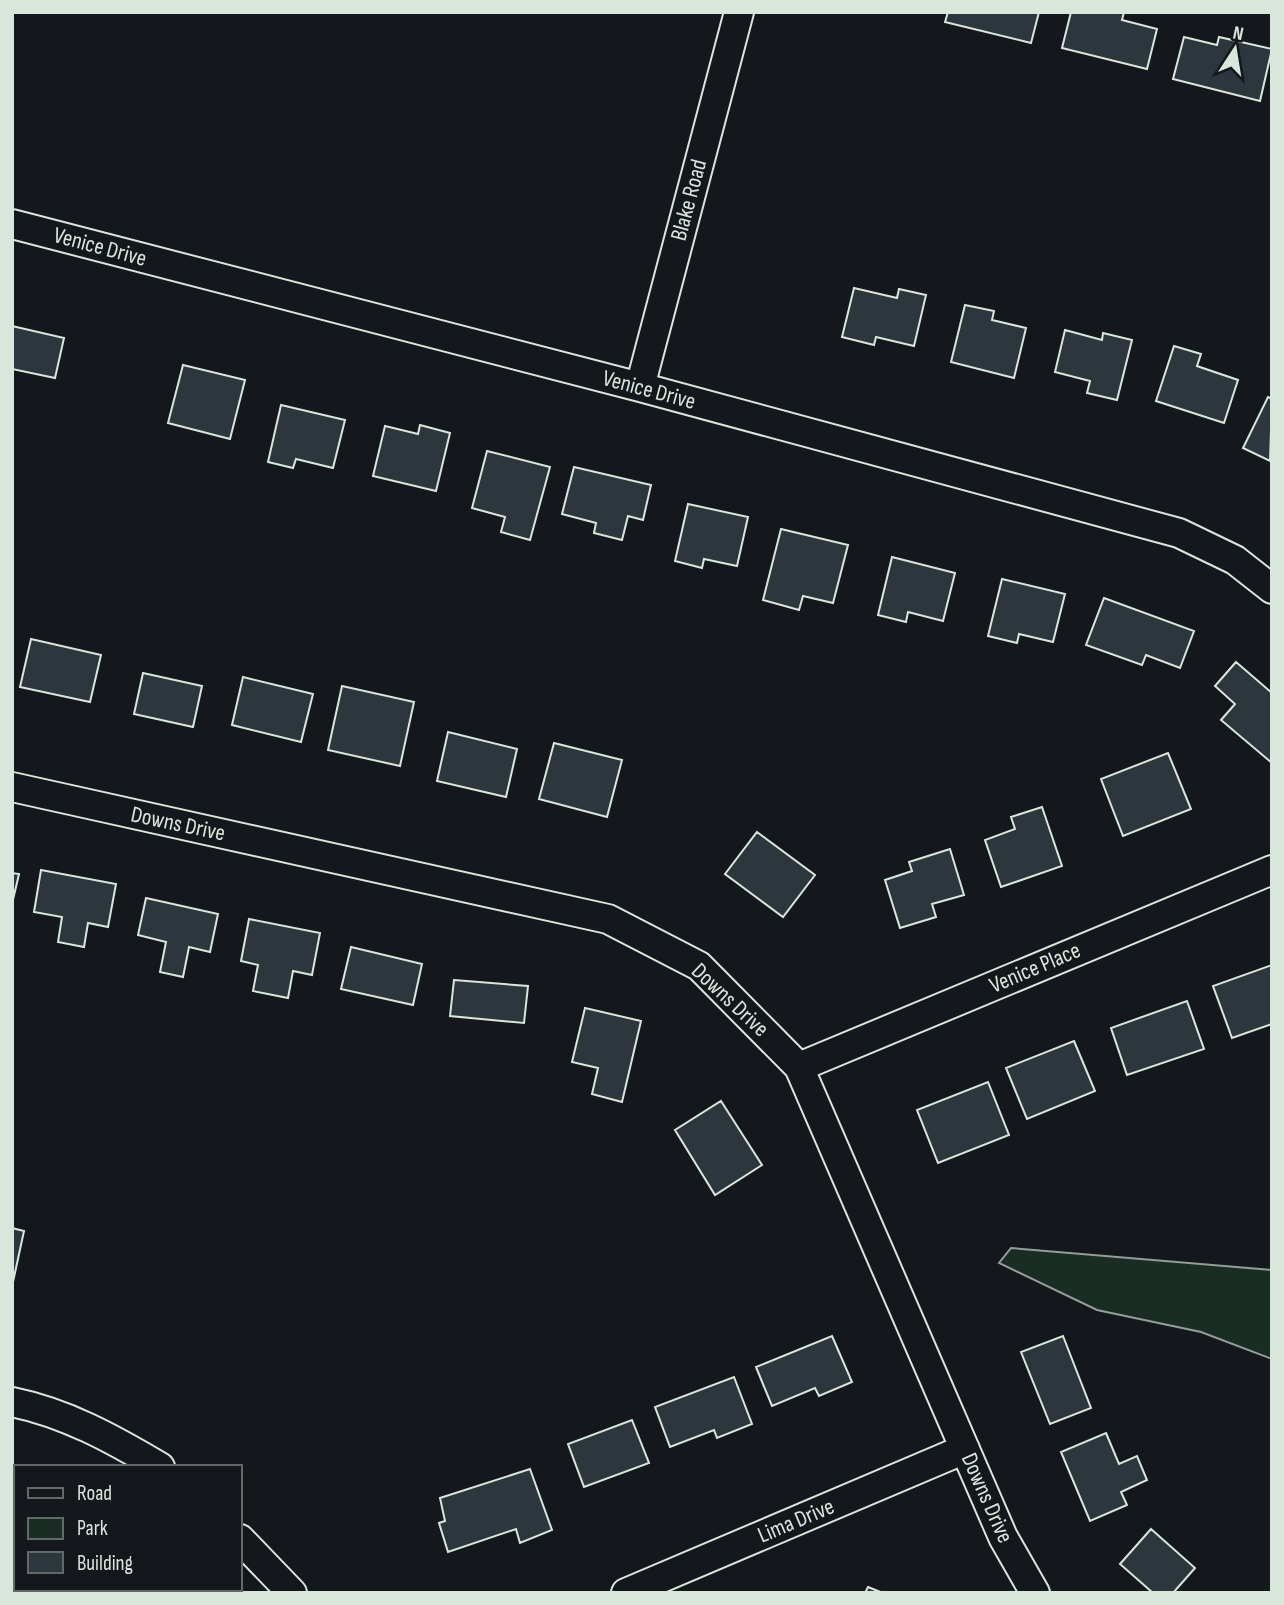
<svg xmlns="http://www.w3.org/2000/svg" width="1284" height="1605" font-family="'Sofia Sans Condensed',sans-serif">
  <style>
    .green { fill: #1a2d24; stroke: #939e99; stroke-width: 2 }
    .building { fill: #2c363c; stroke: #d8e6dc; stroke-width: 2 }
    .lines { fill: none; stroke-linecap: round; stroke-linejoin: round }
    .street-casing { stroke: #d8e6dc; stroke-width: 32 }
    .street { stroke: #14181c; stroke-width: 28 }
    .labels { text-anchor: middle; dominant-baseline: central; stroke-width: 5; stroke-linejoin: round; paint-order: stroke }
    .street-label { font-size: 23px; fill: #d8e6dc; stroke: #14181c }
  </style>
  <rect width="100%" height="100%" fill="#14181c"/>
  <!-- green -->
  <path class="green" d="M1011 1248 1272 1270V1359L1201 1332 1097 1310 999 1263Z"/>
  <!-- building -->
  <path class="building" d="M948 12H1039L1031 43 945 22Z
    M1071 12H1124L1122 20 1157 29 1147 69 1062 48Z
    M1184 37 1217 45 1219 37 1272 49 1260 101 1173 79Z
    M854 288 897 298 899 289 926 295 914 346 876 337 874 345 842 337Z
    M965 305 994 311 992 320 1026 328 1014 378 951 362Z
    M12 326 64 338 55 378 12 369Z
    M1065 330 1102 340 1103 333 1132 340 1117 400 1087 393 1090 381 1055 372Z
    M1174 346 1201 354 1197 366 1238 380 1224 423 1156 401Z
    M183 365 245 380 230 439 168 423Z
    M1268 397 1272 399 1270 461 1243 448Z
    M281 405 345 420 333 468 296 459 293 468 268 462Z
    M420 425 450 433 436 491 373 476 385 426 418 434Z
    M487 451 550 467 530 540 501 532 505 517 472 508Z
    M574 467 651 485 643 520 628 516 622 540 594 533 596 523 562 514Z
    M688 504 748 517 737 566 704 559 702 568 675 561Z
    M781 529 848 545 833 603 803 596 799 610 763 600Z
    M892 557 955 573 943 621 908 612 906 622 878 615Z
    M1002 579 1065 594 1053 642 1019 634 1017 643 988 636Z
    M1104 598 1194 631 1180 668 1146 655 1142 665 1086 645Z
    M31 639 101 655 90 702 20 687Z
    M1236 662 1272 693V763L1221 720 1235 704 1215 686Z
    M143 673 202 686 193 727 134 714Z
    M243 677 313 694 301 742 232 725Z
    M342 686 414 702 400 766 328 750Z
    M448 732 517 749 506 797 437 781Z
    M554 743 622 760 607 817 539 799Z
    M1168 753 1191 809 1123 836 1101 779Z
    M1042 807 1062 866 1001 887 985 840 1015 829 1011 817Z
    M757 832 815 875 783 917 725 874Z
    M950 849 964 895 932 904 936 917 900 928 885 880 912 871 909 862Z
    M41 870 116 884 108 927 88 923 84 947 58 942 62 917 34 912Z
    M12 873 19 874 12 904Z
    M146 898 218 914 210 952 189 947 183 977 160 972 166 942 138 935Z
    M249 919 320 933 312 975 293 971 288 998 253 991 258 965 241 961Z
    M351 947 422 964 413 1005 341 989Z
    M1272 965V1024L1232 1038 1213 986Z
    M454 980 528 986 524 1023 450 1016Z
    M1187 1001 1204 1049 1127 1075 1111 1028Z
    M585 1008 641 1021 622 1102 592 1094 598 1068 572 1062Z
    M1074 1041 1095 1091 1027 1119 1006 1068Z
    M988 1082 1009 1135 938 1163 917 1110Z
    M721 1101 762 1165 715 1195 675 1130Z
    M12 1228 24 1231 13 1282 12 1281Z
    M832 1336 852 1382 819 1396 815 1388 772 1406 756 1367Z
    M1063 1336 1091 1408 1050 1424 1021 1352Z
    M734 1377 752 1424 717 1438 714 1430 670 1447 655 1407Z
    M632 1420 649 1463 584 1487 568 1444Z
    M1106 1433 1119 1464 1137 1456 1147 1480 1121 1492 1127 1505 1090 1521 1061 1452Z
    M530 1469 552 1530 520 1543 516 1529 448 1552 439 1523 445 1521 440 1498Z
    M1151 1529 1195 1568 1173 1593H1153L1120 1564Z
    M868 1587 883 1593H865Z"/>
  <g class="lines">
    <defs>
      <path id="street" d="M12 224 640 387 1179 533 1235 560 1272 589
        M640 387 739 12
        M12 787 608 919 699 966 799 1067 1003 1537 1035 1593
        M799 1067 1272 870
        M12 1402C66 1413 113 1439 160 1467
        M240 1539 292 1593
        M626 1593 965 1449"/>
    </defs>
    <!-- street casing -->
    <use href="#street" class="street-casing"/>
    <!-- street -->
    <use href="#street" class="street"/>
  </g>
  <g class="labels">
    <!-- street labels -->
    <g class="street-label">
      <text transform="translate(689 200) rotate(-75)">Blake Road</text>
      <text transform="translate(100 247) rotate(15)">Venice Drive</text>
      <text transform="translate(649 390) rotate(15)">Venice Drive</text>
      <text transform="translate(178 824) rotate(12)">Downs Drive</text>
      <text transform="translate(1035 968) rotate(-23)">Venice Place</text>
      <text transform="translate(730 1000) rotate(43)">Downs Drive</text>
      <text transform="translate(987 1498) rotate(66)">Downs Drive</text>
      <text transform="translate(796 1521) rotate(-23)">Lima Drive</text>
    </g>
  </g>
  <!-- border -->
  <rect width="1284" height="1605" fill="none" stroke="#d8e6dc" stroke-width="28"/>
  <!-- legend -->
  <rect x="14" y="1465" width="228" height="126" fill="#14181c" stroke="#626a69" stroke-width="2"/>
  <rect x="28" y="1488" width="35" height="10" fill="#14181c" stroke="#626a69" stroke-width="2"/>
  <text x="77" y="1500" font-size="21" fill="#d8e6dc">Road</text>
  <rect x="28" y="1518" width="35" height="21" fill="#1a2d24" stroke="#626a69" stroke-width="2"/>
  <text x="77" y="1535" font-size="21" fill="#d8e6dc">Park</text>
  <rect x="28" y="1552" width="35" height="21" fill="#2c363c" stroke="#626a69" stroke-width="2"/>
  <text x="77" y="1570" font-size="21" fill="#d8e6dc">Building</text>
  <!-- north arrow -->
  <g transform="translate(1235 49) rotate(12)" stroke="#14181c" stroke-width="5" paint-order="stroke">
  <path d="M0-5L12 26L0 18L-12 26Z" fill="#d8e6dc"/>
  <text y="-10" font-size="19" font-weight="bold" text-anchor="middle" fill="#d8e6dc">N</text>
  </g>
</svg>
